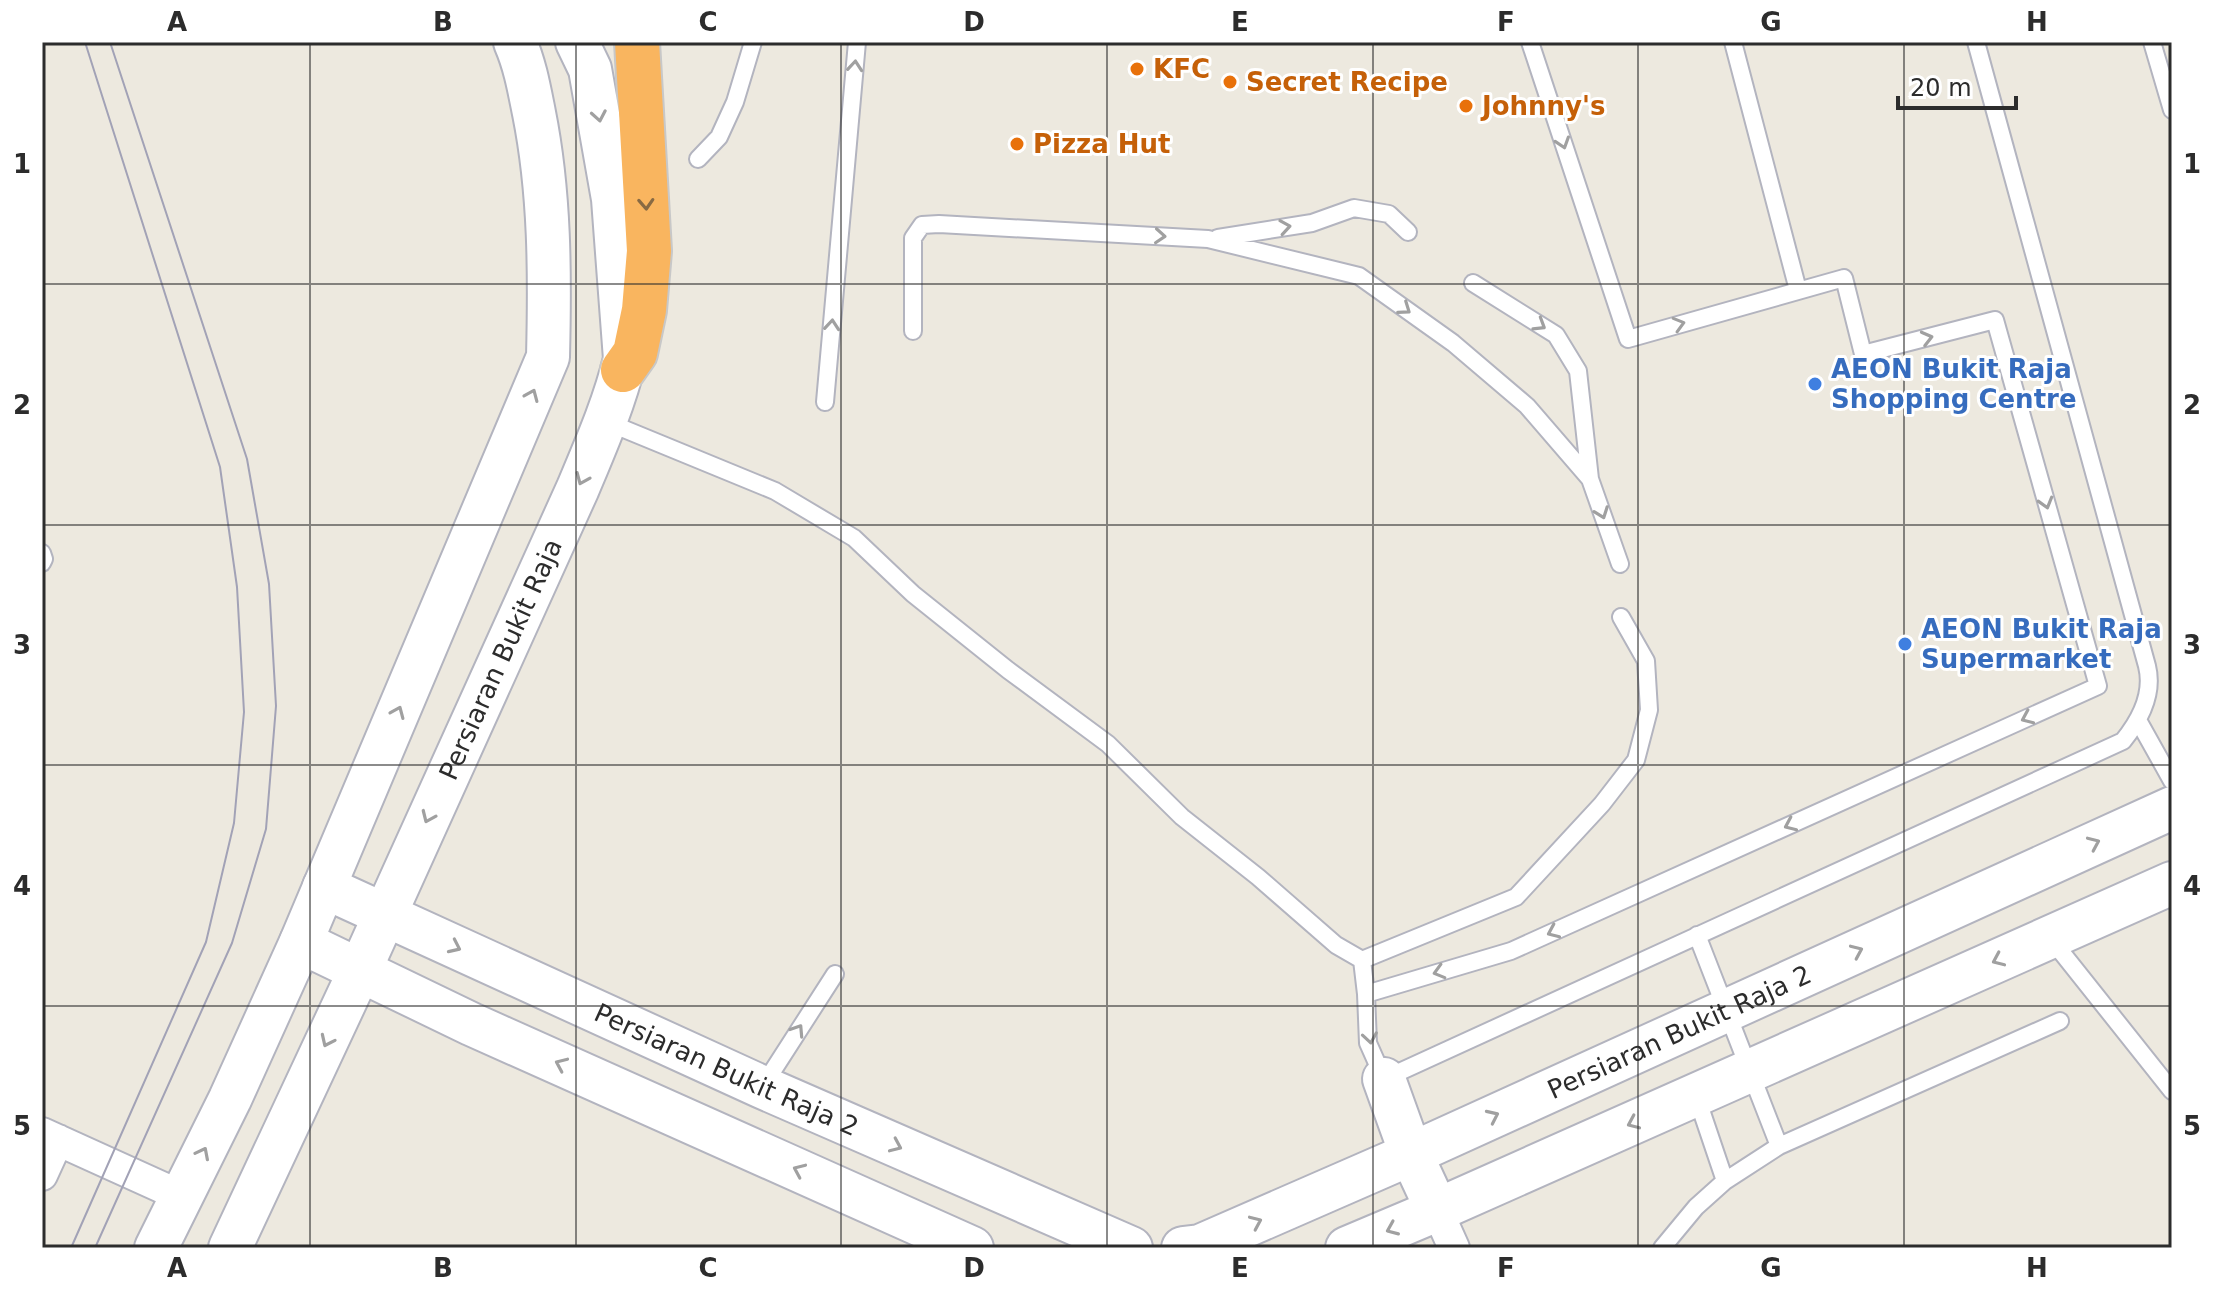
<svg xmlns="http://www.w3.org/2000/svg" width="2214" height="1290" font-family="'DejaVu Sans',sans-serif">
  <style>
    .lines { fill: none; stroke-linecap: round; stroke-linejoin: round }
    .lane-casing { stroke: #b3b4bf; stroke-width: 20 }
    .street-casing { stroke: #b3b4bf; stroke-width: 34 }
    .secondary-casing { stroke: #b3b4bf; stroke-width: 46 }
    .highway-casing { stroke: #c8c8c8; stroke-width: 48 }
    .lane { stroke: #fff; stroke-width: 16 }
    .street { stroke: #fff; stroke-width: 30 }
    .secondary { stroke: #fff; stroke-width: 42 }
    .highway { stroke: #f9b55f; stroke-width: 44 }
    .tram { stroke: #a2a2b6; stroke-width: 2 }
    .oneway { stroke: #a0a0a0 }
    .oneway2 { stroke: #886a43 }
    .grid { fill: none; stroke: #2c2c2c; stroke-width: 2; stroke-opacity: 0.55 }
    .food-dot { fill: #e8710a; stroke: #fff; stroke-width: 3 }
    .shop-dot { fill: #3f7fe0; stroke: #fff; stroke-width: 3 }
    .labels { text-anchor: middle; dominant-baseline: central; stroke-width: 6; stroke-linejoin: round; paint-order: stroke }
    .food-label { font-size: 26px; font-weight: bold; fill: #c56008; stroke: #fff; text-anchor: start }
    .shop-label { font-size: 26px; font-weight: bold; fill: #366cbe; stroke: #fff; text-anchor: start }
    .street-label { font-size: 26px; fill: #2c2c2c; stroke: #fff }
    .neatline { fill: none; stroke: #2c2c2c; stroke-width: 3 }
    .grid-label { font-size: 26px; text-anchor: middle; font-weight: bold; fill: #2c2c2c }
  </style>
  <rect width="100%" height="100%" fill="#ede9df"/>
  <g class="lines">
    <defs>
      <path id="lane" d="M1733 42 1798 290
        M2152 42 2172 110
        M698 159 719 137 735 102 753 42
        M1218 238 1312 223 1354 208 1389 214 1408 232
        M1473 283 1556 335 1578 371 1590 479
        M913 331V238L922 225 939 224 1208 239 1359 276 1453 343 1527 406 1590 479 1620 564
        M825 402 857 42
        M607 422 775 491 854 538 913 594 1008 670 1108 744 1182 817 1258 877 1336 945 1362 960 1366 994 1368 1043 1384 1079 2123 741C2140 720 2154 694 2147 666L1976 42
        M42 553 44 559 42 563
        M2139 722 2172 781
        M1697 935 1779 1146
        M2051 939 2172 1091
        M1362 960 1516 897 1602 804 1636 760 1649 710 1646 661 1621 617
        M1366 994 1511 951 2098 686 1995 320 1863 354 1844 278 1628 339 1530 42
        M763 1086 835 974
        M1696 1095 1725 1181
        M1662 1248 1696 1207 1725 1181 1779 1146 2060 1021"/>
      <path id="street" d="M42 1133 181 1196
        M42 1175 58 1140
        M1437 1210 1454 1248"/>
      <g id="secondary">
        <path id="s1" d="M324 887 762 1087 1131 1248"/>
        <path d="M301 942 471 1024 972 1248"/>
        <path d="M1384 1079 1411 1154 1437 1210"/>
        <path d="M156 1248 230 1099 301 942 548 357C550 275 550 193 534 113 529 88 525 65 515 42"/>
        <path id="s2" d="M230 1248 360 970 578 488C596 445 614 404 625 359L613 199 590 69 577 42"/>
        <path id="s3" d="M1183 1248 1200 1246 1411 1154 2172 808"/>
        <path d="M1347 1248 1437 1210 2172 883"/>
      </g>
      <path id="highway" d="M623 370 635 353 644 310 649 251 637 42"/>
    </defs>
    <!-- lane casing -->
    <use href="#lane" class="lane-casing"/>
    <!-- street casing -->
    <use href="#street" class="street-casing"/>
    <!-- secondary casing -->
    <use href="#secondary" class="secondary-casing"/>
    <!-- highway casing -->
    <use href="#highway" class="highway-casing"/>
    <!-- lane -->
    <use href="#lane" class="lane"/>
    <!-- street -->
    <use href="#street" class="street"/>
    <!-- secondary -->
    <use href="#secondary" class="secondary"/>
    <!-- highway -->
    <use href="#highway" class="highway"/>
    <!-- tram -->
    <path class="tram" d="M71 1248 206 942 234 823 244 712 237 587 220 467 85 42
      M95 1248 232 943 266 829 276 706 269 584 247 459 110 42"/>
  </g>
  <!-- one-way arrows -->
  <defs><path id="oneway-chevron" d="M-2-3.5L2.5 0L-2 3.5" fill="none" stroke-width="1.6" stroke-linecap="round" stroke-linejoin="round" transform="scale(2)"/></defs>
  <g class="oneway">
    <use href="#oneway-chevron" transform="translate(855 66) rotate(-85)"/>
    <use href="#oneway-chevron" transform="translate(599 116) rotate(80)"/>
    <use href="#oneway-chevron" transform="translate(1563 143) rotate(72)"/>
    <use href="#oneway-chevron" transform="translate(1285 227) rotate(-9)"/>
    <use href="#oneway-chevron" transform="translate(1160 236) rotate(4)"/>
    <use href="#oneway-chevron" transform="translate(1405 309) rotate(35)"/>
    <use href="#oneway-chevron" transform="translate(1679 324) rotate(-16)"/>
    <use href="#oneway-chevron" transform="translate(832 325) rotate(-85)"/>
    <use href="#oneway-chevron" transform="translate(1540 325) rotate(32)"/>
    <use href="#oneway-chevron" transform="translate(1927 338) rotate(-14)"/>
    <use href="#oneway-chevron" transform="translate(532 395) rotate(-67)"/>
    <use href="#oneway-chevron" transform="translate(582 479) rotate(113)"/>
    <use href="#oneway-chevron" transform="translate(2046 503) rotate(74)"/>
    <use href="#oneway-chevron" transform="translate(1602 513) rotate(70)"/>
    <use href="#oneway-chevron" transform="translate(398 712) rotate(-67)"/>
    <use href="#oneway-chevron" transform="translate(2027 718) rotate(156)"/>
    <use href="#oneway-chevron" transform="translate(428 817) rotate(114)"/>
    <use href="#oneway-chevron" transform="translate(1790 825) rotate(156)"/>
    <use href="#oneway-chevron" transform="translate(2094 843) rotate(-24)"/>
    <use href="#oneway-chevron" transform="translate(1553 932) rotate(156)"/>
    <use href="#oneway-chevron" transform="translate(455 947) rotate(25)"/>
    <use href="#oneway-chevron" transform="translate(1857 951) rotate(-24)"/>
    <use href="#oneway-chevron" transform="translate(1998 960) rotate(156)"/>
    <use href="#oneway-chevron" transform="translate(1439 972) rotate(164)"/>
    <use href="#oneway-chevron" transform="translate(798 1030) rotate(-57)"/>
    <use href="#oneway-chevron" transform="translate(1370 1038) rotate(81)"/>
    <use href="#oneway-chevron" transform="translate(327 1041) rotate(115)"/>
    <use href="#oneway-chevron" transform="translate(561 1064) rotate(-156)"/>
    <use href="#oneway-chevron" transform="translate(1493 1116) rotate(-25)"/>
    <use href="#oneway-chevron" transform="translate(1633 1123) rotate(156)"/>
    <use href="#oneway-chevron" transform="translate(896 1146) rotate(24)"/>
    <use href="#oneway-chevron" transform="translate(203 1153) rotate(-63)"/>
    <use href="#oneway-chevron" transform="translate(799 1170) rotate(-156)"/>
    <use href="#oneway-chevron" transform="translate(1256 1222) rotate(-24)"/>
    <use href="#oneway-chevron" transform="translate(1392 1229) rotate(157)"/>
  </g>
  <use class="oneway2" href="#oneway-chevron" transform="translate(646 204) rotate(87)"/>
  <!-- grid -->
  <path class="grid" d="M310 42V1248M576 42V1248M841 42V1248M1107 42V1248M1373 42V1248M1638 42V1248M1904 42V1248M42 284H2172M42 525H2172M42 765H2172M42 1006H2172"/>
  <!-- markers -->
  <g class="food-dot">
    <circle cx="1137" cy="69" r="8"/>
    <circle cx="1230" cy="82" r="8"/>
    <circle cx="1466" cy="106" r="8"/>
    <circle cx="1017" cy="144" r="8"/>
  </g>
  <g class="shop-dot">
    <circle cx="1815" cy="384" r="8"/>
    <circle cx="1905" cy="644" r="8"/>
  </g>
  <g class="labels">
    <!-- food labels -->
    <g class="food-label">
      <text x="1153" y="69">KFC</text>
      <text x="1246" y="82">Secret Recipe</text>
      <text x="1482" y="106">Johnny's</text>
      <text x="1033" y="144">Pizza Hut</text>
    </g>
    <!-- shop labels -->
    <g class="shop-label">
      <text x="1831" y="369">AEON Bukit Raja<tspan x="1831" dy="30">Shopping Centre</tspan></text>
      <text x="1921" y="629">AEON Bukit Raja<tspan x="1921" dy="30">Supermarket</tspan></text>
    </g>
    <!-- street labels -->
    <g class="street-label">
      <text stroke="none"><textPath href="#s2" startOffset="648">Persiaran Bukit Raja</textPath></text>
      <text stroke="none"><textPath href="#s3" startOffset="542">Persiaran Bukit Raja 2</textPath></text>
      <text stroke="none"><textPath href="#s1" startOffset="442">Persiaran Bukit Raja 2</textPath></text>
    </g>
  </g>
  <!-- border -->
  <rect width="2214" height="1290" fill="none" stroke="#ffffff" stroke-width="88"/>
  <!-- scale -->
  <path d="M1898 96v12h118v-12" fill="none" stroke="#2c2c2c" stroke-width="4"/>
  <text x="1910" y="96" font-size="24" fill="#2c2c2c" stroke="#ffffff" stroke-width="6" paint-order="stroke">20 m</text>
  <rect x="44" y="44" width="2126" height="1202" class="neatline"/>
  <g class="grid-label">
    <text x="177" y="31">A</text>
    <text x="443" y="31">B</text>
    <text x="708" y="31">C</text>
    <text x="974" y="31">D</text>
    <text x="1240" y="31">E</text>
    <text x="1506" y="31">F</text>
    <text x="1771" y="31">G</text>
    <text x="2037" y="31">H</text>
    <text x="22" y="173">1</text>
    <text x="2192" y="173">1</text>
    <text x="22" y="414">2</text>
    <text x="2192" y="414">2</text>
    <text x="22" y="654">3</text>
    <text x="2192" y="654">3</text>
    <text x="22" y="895">4</text>
    <text x="2192" y="895">4</text>
    <text x="22" y="1135">5</text>
    <text x="2192" y="1135">5</text>
    <text x="177" y="1277">A</text>
    <text x="443" y="1277">B</text>
    <text x="708" y="1277">C</text>
    <text x="974" y="1277">D</text>
    <text x="1240" y="1277">E</text>
    <text x="1506" y="1277">F</text>
    <text x="1771" y="1277">G</text>
    <text x="2037" y="1277">H</text>
  </g>
</svg>
